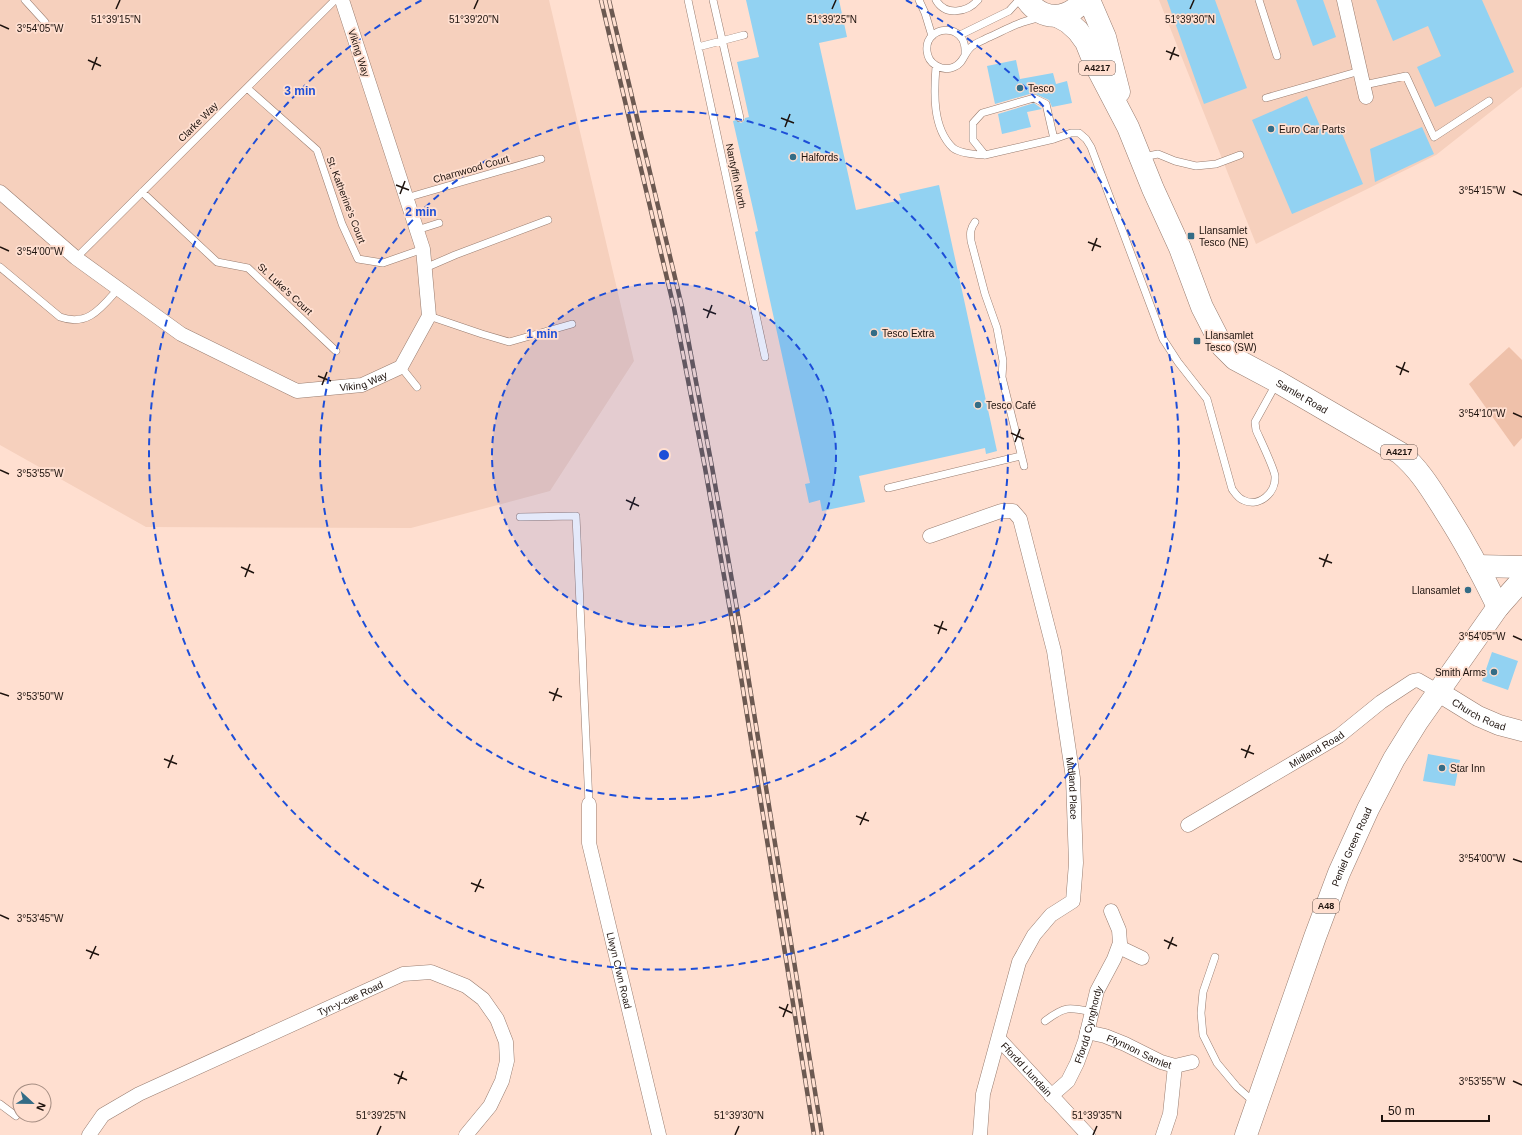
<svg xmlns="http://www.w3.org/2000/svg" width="1522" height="1135" font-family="Arial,sans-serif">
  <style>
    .built { fill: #f6d0bd }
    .green { fill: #efc1aa }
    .building { fill: #92d2f2 }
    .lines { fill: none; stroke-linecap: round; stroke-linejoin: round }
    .lane-casing { stroke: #987c6f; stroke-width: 8 }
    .street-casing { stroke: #987c6f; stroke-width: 15 }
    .secondary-casing { stroke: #987c6f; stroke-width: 21 }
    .primary-casing { stroke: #987c6f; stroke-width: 23 }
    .lane { stroke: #fff; stroke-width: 7 }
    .street { stroke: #fff; stroke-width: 14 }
    .secondary { stroke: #fff; stroke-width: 20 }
    .primary { stroke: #fff; stroke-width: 22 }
    .rail-casing { stroke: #6c5951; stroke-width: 4.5 }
    .rail { stroke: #ffdfd0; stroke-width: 3; stroke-dasharray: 9; stroke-linecap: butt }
    .ticks { fill: none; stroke: #1d120d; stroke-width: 1.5 }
    .ring { fill: none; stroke: #1d4ed8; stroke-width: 2; stroke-dasharray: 7 5 }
    .poi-dot { fill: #346c86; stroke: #ffdfd0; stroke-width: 1.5 }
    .labels { text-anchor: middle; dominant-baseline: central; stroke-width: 3.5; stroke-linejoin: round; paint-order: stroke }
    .shield { fill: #ffdfd0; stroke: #615048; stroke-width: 1 }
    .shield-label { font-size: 9px; font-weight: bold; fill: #1d120d }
    .street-label { font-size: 10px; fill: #1d120d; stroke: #ffdfd0 }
    .poi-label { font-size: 10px; fill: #1d120d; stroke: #ffdfd0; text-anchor: start }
    .ticks-label { font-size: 10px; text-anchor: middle; fill: #1d120d; stroke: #ffdfd0; stroke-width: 3.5; stroke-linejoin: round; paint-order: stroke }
    .centre { fill: #1d4ed8; stroke: #ffdfd0; stroke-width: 2 }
    .ring-label { font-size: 12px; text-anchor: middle; font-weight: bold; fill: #1d4ed8; stroke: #ffdfd0; stroke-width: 3.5; stroke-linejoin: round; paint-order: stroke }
  </style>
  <rect width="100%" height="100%" fill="#ffdfd0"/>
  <!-- built -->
  <path class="built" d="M0 0H549L634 361 550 491 411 528 146 527 0 445Z
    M1159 0H1522V87L1436 155 1256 244Z"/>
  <!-- green -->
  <path class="green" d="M1509 347 1522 360V438L1514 447 1469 384Z"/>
  <!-- building -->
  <path class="building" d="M746 0H839L847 37 819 43 856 210 901 200 899 194 939 185 997 451 986 454 985 448 859 476 865 502 822 511 820 500 809 503 805 484 810 483 755 232 758 231 733 121 736 120 741 123 744 121 745 118 749 117 737 62 759 57Z
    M1167 0H1215L1247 88 1204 104Z
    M1296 0H1323L1336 37 1313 46Z
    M1376 0H1482L1514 72 1435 107 1417 67 1441 56 1428 26 1393 41Z
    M1016 60 1020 79 1053 73 1056 84 1067 81 1072 103 1052 107 1049 100 1033 93 995 104 987 66Z
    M1307 96 1323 133 1339 126 1363 184 1292 214 1252 120Z
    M1034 103 1042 109 1027 112 1031 127 1002 134 998 114Z
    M1422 127 1434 154 1375 182 1370 149Z
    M1492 652 1518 661 1508 690 1482 681Z
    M1428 754 1460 760 1455 786 1423 781Z"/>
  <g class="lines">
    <defs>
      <path id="lane" d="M25 0 45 22
        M688 0 765 357
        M713 0 740 118
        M919 0 925 13 932 36
        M936 0C945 16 967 13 978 0
        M1259 0 1277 56
        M960 35 1009 11 1019 0
        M698 47 744 35
        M965 53C967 21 924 25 927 51 928 64 942 72 954 67 964 63 964 53 971 47 975 43 982 41 987 38 997 34 1007 28 1018 24 1025 21 1033 19 1041 17
        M936 66C934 92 932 128 953 148 959 153 977 155 985 155L1054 139 1071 133H1079L1086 139 1091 147 1163 339 1178 362 1207 399 1232 489C1235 493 1238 498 1243 500 1259 508 1276 493 1275 476 1274 468 1260 439 1256 430L1255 422 1276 384
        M1364 85 1406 76 1434 137 1489 101
        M247 88 317 150 342 224 358 259 383 263 423 249
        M1266 98 1360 71
        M985 155 973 140V123L982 113 1034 98 1046 104 1054 139
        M1143 157 1158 154 1175 161 1196 166 1216 164 1240 155
        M142 192 217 262 248 268 336 351
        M406 198 541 159
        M975 222C970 229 970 233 971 241L985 294 997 328 1003 361 1002 377 1024 466
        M417 230 439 223
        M76 258 335 0
        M0 267 60 317C88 327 101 308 118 289
        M425 268 455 255 548 220
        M429 316 482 334 509 342 572 324
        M401 367 417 387
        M888 488 1021 456
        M520 517 576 516 589 804
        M1215 957 1203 992 1201 1013 1203 1035 1217 1063 1237 1087 1255 1103
        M1045 1021C1065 1006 1069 1007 1092 1012
        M0 1104 16 1116"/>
      <g id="street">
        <path d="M1344 0 1366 97"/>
        <path id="s1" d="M0 192 76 258 181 334 297 391 362 385 401 367 429 316 423 249 342 0"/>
        <path id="s2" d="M930 536 1001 511H1013L1020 519 1054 651 1073 778 1076 863 1073 901 1051 915 1034 935 1019 962 983 1094 980 1135"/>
        <path id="s3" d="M589 804V843L659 1135"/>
        <path id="s4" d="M1188 825 1339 736 1381 702 1413 681 1418 680 1439 692"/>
        <path d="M1119 947 1142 958"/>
        <path id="s5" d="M1087 1032 1105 1036 1125 1044 1161 1062 1175 1066 1192 1062"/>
        <path id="s6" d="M999 1039 1088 1135"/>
        <path id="s7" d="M1051 1096 1068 1081 1077 1063 1085 1041 1097 991 1114 959 1120 943 1119 930 1111 911"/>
        <path id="s8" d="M89 1135 103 1115 139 1094 403 974 431 972 466 986 483 999 497 1019 506 1042 507 1061 502 1081 490 1106 466 1135"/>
        <path d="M1163 1135 1170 1114 1175 1066"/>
      </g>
      <g id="secondary">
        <path id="s9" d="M1439 692 1478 716 1499 725 1522 731"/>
      </g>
      <g id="primary">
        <path d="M1027 0C1043 22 1068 20 1084 0"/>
        <path d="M1089 0 1105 37 1119 92"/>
        <path id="s10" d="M1057 16 1068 22 1078 31 1086 42 1094 62 1128 127 1153 189 1180 248 1202 307 1222 346 1235 359 1278 382 1400 453C1420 470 1431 489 1445 511 1465 542 1482 574 1498 607"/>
        <path d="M1477 566 1522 567"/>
        <path id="s11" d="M1246 1135 1315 937 1339 873 1368 809 1394 759 1417 722 1498 607 1522 580"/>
      </g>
    </defs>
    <!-- lane casing -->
    <use href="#lane" class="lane-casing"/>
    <!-- street casing -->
    <use href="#street" class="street-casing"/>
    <!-- secondary casing -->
    <use href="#secondary" class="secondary-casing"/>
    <!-- primary casing -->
    <use href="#primary" class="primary-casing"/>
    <!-- lane -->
    <use href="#lane" class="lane"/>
    <!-- street -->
    <use href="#street" class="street"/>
    <!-- secondary -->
    <use href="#secondary" class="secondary"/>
    <!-- primary -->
    <use href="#primary" class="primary"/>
    <defs>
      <path id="rail" d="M601 0 674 308 705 468 733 627 814 1135
        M609 0 682 307 712 467 740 626 822 1135"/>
    </defs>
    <!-- rail casing -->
    <use href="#rail" class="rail-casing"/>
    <!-- rail -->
    <use href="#rail" class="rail"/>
  </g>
  <!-- ticks -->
  <path class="ticks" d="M116 9 120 0M474 9 478 0M832 9 836 0M1190 9 1194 0M0 25 9 29M1166 51 1179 56M88 60 101 66M1170 60 1175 47M92 70 97 57M781 118 794 123M785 127 790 114M396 185 409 190M1513 191 1522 195M400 194 405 181M1088 242 1101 247M0 247 9 251M1092 251 1097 238M703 309 716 314M707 318 712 305M1396 366 1409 372M1400 375 1405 362M318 376 331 381M322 385 327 372M1513 413 1522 417M1011 433 1024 439M1015 442 1020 429M0 470 9 474M626 500 639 506M630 510 635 497M1319 558 1332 563M241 567 254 573M1323 567 1328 554M245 577 250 564M934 625 947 630M938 634 943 621M1513 636 1522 640M549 692 562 697M0 693 9 696M553 701 558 688M1241 749 1254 754M1245 758 1250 745M164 759 177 764M168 768 173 755M856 816 869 821M860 825 866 812M1513 859 1522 862M471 883 484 888M475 892 481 879M0 915 9 919M1164 940 1177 946M1168 949 1173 937M86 950 99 955M90 959 96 946M779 1007 792 1013M783 1017 788 1004M394 1074 407 1080M1513 1081 1522 1085M398 1084 403 1071M377 1135 381 1126M735 1135 739 1126M1093 1135 1097 1126"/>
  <!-- distance rings -->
  <circle cx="664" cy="455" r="172" fill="#1d4ed8" fill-opacity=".12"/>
  <g class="ring">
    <circle cx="664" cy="455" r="172"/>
    <circle cx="664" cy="455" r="344"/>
    <path d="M906 0A515 515 0 1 1 422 0"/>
  </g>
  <!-- markers -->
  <g class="poi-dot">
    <circle cx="1020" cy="88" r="4"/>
    <circle cx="1271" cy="129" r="4"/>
    <circle cx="793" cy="157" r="4"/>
    <rect x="1187" y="232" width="8" height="8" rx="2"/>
    <circle cx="874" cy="333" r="4"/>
    <rect x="1193" y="337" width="8" height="8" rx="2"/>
    <circle cx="978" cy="405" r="4"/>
    <circle cx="1468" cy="590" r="4"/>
    <circle cx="1494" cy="672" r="4"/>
    <circle cx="1442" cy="768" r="4"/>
  </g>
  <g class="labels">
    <!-- shield labels -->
    <g class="shield">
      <rect x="1079" y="61" width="36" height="14" rx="3"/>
      <rect x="1381" y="445" width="36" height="14" rx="3"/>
      <rect x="1313" y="899" width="26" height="14" rx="3"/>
    </g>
    <g class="shield-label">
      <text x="1097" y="68">A4217</text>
      <text x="1399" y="452">A4217</text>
      <text x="1326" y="906">A48</text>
    </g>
    <!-- street labels -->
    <g class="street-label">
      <text transform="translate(359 53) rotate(72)">Viking Way</text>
      <text transform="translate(198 122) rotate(-45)">Clarke Way</text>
      <text transform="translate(471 169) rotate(-16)">Charnwood Court</text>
      <text transform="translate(736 176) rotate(78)">Nantyffin North</text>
      <text transform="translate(346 200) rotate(69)">St. Katherine's Court</text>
      <text transform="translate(285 289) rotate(43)">St. Luke's Court</text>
      <text stroke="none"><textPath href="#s1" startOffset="427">Viking Way</textPath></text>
      <text stroke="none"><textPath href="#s10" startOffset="468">Samlet Road</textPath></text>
      <text stroke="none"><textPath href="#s9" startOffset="46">Church Road</textPath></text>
      <text stroke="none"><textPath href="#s4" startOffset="149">Midland Road</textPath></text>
      <text stroke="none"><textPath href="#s2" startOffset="373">Midland Place</textPath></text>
      <text stroke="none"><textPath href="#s11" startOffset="307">Peniel Green Road</textPath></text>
      <text stroke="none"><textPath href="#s3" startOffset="170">Llwyn Crwn Road</textPath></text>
      <text stroke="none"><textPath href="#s8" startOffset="298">Tyn-y-cae Road</textPath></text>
      <text stroke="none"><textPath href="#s7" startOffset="83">Ffordd Cynghordy</textPath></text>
      <text stroke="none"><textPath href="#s5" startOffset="56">Ffynnon Samlet</textPath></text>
      <text stroke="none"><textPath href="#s6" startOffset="41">Ffordd Llundain</textPath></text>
    </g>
    <!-- poi labels -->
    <g class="poi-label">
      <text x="1028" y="88">Tesco</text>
      <text x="1279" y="129">Euro Car Parts</text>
      <text x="801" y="157">Halfords</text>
      <text x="1199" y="230">Llansamlet<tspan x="1199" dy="12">Tesco (NE)</tspan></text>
      <text x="882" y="333">Tesco Extra</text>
      <text x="1205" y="335">Llansamlet<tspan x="1205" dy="12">Tesco (SW)</tspan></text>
      <text x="986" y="405">Tesco Café</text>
      <text x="1460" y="590" text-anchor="end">Llansamlet</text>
      <text x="1486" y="672" text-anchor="end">Smith Arms</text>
      <text x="1450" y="768">Star Inn</text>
    </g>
  </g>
  <g class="ticks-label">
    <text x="1190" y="23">51°39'30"N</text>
    <text x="116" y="23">51°39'15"N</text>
    <text x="474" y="23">51°39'20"N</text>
    <text x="832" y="23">51°39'25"N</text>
    <text x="40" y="32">3°54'05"W</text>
    <text x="1482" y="194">3°54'15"W</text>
    <text x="40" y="255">3°54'00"W</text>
    <text x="1482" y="417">3°54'10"W</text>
    <text x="40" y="477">3°53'55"W</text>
    <text x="1482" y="640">3°54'05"W</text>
    <text x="40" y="700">3°53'50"W</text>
    <text x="1482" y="862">3°54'00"W</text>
    <text x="40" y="922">3°53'45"W</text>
    <text x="1482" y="1085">3°53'55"W</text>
    <text x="381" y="1119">51°39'25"N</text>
    <text x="739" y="1119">51°39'30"N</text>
    <text x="1097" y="1119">51°39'35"N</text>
  </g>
  <circle cx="664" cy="455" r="6" class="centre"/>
  <g class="ring-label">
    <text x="300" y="95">3 min</text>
    <text x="421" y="216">2 min</text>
    <text x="542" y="338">1 min</text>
  </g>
  <!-- north arrow -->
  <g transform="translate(32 1103) rotate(112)"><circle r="19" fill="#ffdfd0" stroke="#a58d82"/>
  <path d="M0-3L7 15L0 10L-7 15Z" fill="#346c86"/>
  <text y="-6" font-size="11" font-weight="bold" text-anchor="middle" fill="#1d120d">N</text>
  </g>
  <!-- scale -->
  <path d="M1382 1115v6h107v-6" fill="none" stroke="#1d120d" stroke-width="2"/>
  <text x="1388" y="1115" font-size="12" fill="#1d120d" stroke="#ffdfd0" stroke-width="3" paint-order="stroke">50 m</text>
</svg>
